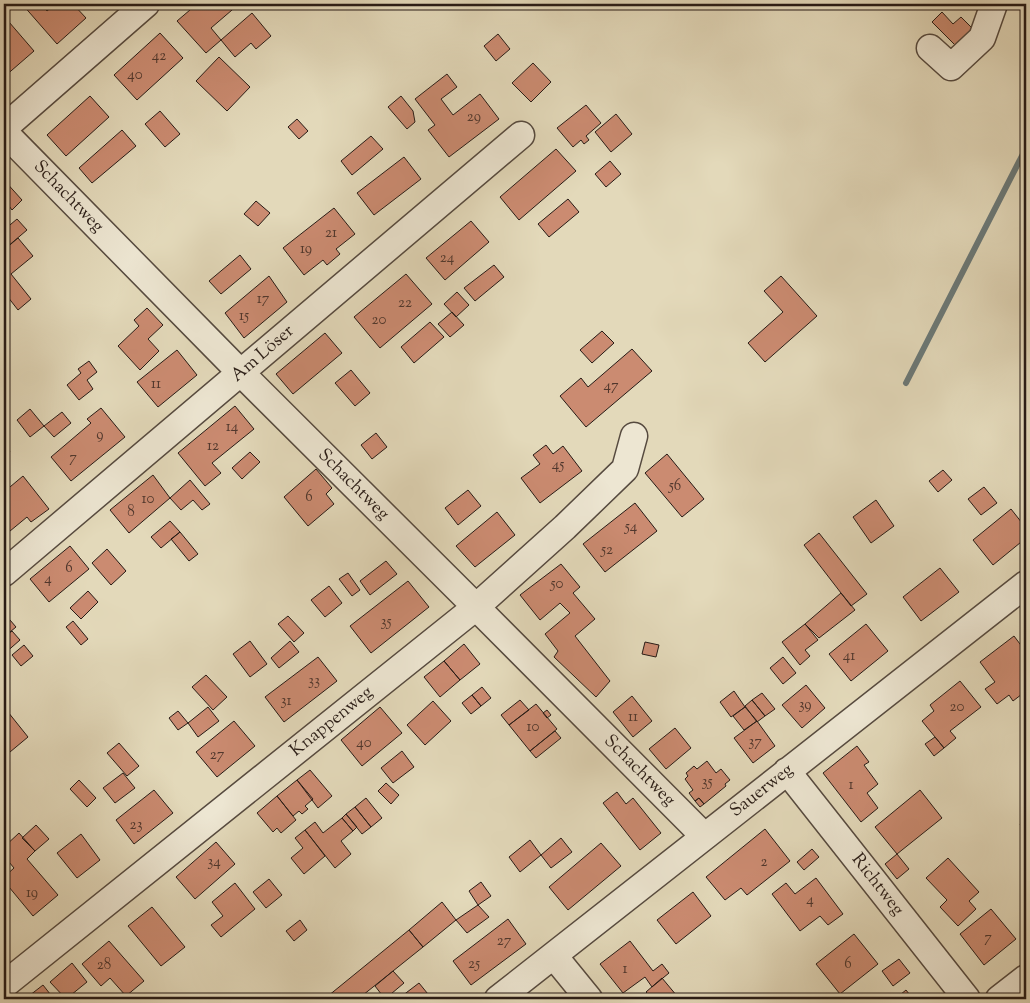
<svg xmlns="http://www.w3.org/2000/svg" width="1030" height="1003" font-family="'Sorts Mill Goudy',serif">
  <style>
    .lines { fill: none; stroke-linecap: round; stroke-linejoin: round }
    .stream { stroke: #6b7978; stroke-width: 6 }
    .building { fill: #cb8b71; stroke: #271b16 }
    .minor-casing { stroke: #564a3f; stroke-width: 29 }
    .minor { stroke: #ede6d2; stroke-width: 26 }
    .labels { text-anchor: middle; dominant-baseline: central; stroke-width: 4.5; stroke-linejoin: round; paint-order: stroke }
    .number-label { font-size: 15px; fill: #50372d }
    .street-label { font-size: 18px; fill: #271b16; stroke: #ede6d2 }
  </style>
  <rect width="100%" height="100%" fill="#e3d9ba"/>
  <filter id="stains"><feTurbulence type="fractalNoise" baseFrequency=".004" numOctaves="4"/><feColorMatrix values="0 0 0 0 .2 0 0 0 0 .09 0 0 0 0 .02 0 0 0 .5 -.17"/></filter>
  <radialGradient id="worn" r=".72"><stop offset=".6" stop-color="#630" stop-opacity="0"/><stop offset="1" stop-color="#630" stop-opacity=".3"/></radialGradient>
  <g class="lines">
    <!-- stream -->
    <path class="stream" d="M906 383 1026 148"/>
  </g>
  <!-- building -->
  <path class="building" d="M22 4H41L47 11 55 4H73L86 18 57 44Z
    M197 4H239L211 28 221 40 206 53 177 21Z
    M942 12 953 24 961 17 976 32 959 49 932 22Z
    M252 13 271 36 256 49 251 43 235 57 221 40Z
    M9 22 34 51 4 77V27Z
    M160 33 183 58 137 100 114 75Z
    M498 34 510 49 496 61 484 46Z
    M219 57 250 87 227 111 196 81Z
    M533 63 551 82 531 102 512 83Z
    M447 74 457 87 441 99 453 115 480 94 499 119 449 157 428 130 435 125 415 99Z
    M90 96 109 117 66 156 47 135Z
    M401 96 413 111 415 122 407 129 388 107Z
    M586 105 601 123 586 136 589 140 584 144 581 140 573 147 557 128Z
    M160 111 180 134 165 147 145 124Z
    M616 114 632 134 611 152 595 132Z
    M297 119 308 131 299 139 288 127Z
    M122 130 136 146 92 183 79 168Z
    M371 136 383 149 352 175 341 161Z
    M556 149 576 171 519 220 500 197Z
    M404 157 421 179 374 215 357 193Z
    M610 161 621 174 606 187 595 174Z
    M4 180 22 200 12 210 9 206 4 211Z
    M568 199 579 212 549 237 538 224Z
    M256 201 270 213 258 226 244 214Z
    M334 208 355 234 336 249 340 254 327 265 323 260 304 275 283 248Z
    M17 219 27 230 7 247 4 243V230Z
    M471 221 489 242 445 280 426 258Z
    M18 238 33 256 11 274 31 299 18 310 4 292V250Z
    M240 255 251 269 221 294 209 281Z
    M494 265 504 277 475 301 464 288Z
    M406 274 432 304 380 348 354 317Z
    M269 276 287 302 244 338 225 313Z
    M781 276 817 316 765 362 748 343 783 312 764 291Z
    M457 292 469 305 456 317 444 304Z
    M147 308 163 325 148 339 159 351 140 370 118 346 139 326 134 320Z
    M452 312 464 325 450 337 438 324Z
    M430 322 444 337 414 363 401 347Z
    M602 331 614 343 592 363 580 350Z
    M325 333 342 353 293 394 276 374Z
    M632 349 652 371 586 427 560 396 581 378 588 387Z
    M177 350 197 375 158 407 137 382Z
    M89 361 97 372 87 380 93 389 79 400 67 385 81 373 78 369Z
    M351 370 370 393 355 406 335 383Z
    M235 406 254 429 212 463 221 473 205 486 178 453Z
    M101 408 125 437 71 481 51 457 91 423 87 419Z
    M30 409 44 426 30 437 17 420Z
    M62 412 71 423 54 437 44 426Z
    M376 433 387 447 372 459 361 445Z
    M4 444 10 452 4 457Z
    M546 445 553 454 563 446 582 471 540 503 521 478 540 464 533 455Z
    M250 452 260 462 242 479 232 468Z
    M667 454 704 499 682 517 645 473Z
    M316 469 332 488 326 494 334 504 308 526 284 497Z
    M943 470 952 480 938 492 929 481Z
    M153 475 170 498 129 533 110 510Z
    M23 476 49 509 31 522 27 517 4 536V492Z
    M190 480 210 504 202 510 193 500 181 510 170 498Z
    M984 487 997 503 981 515 968 499Z
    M468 490 481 506 458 525 445 508Z
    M876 500 894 526 871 543 853 517Z
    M635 503 657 531 605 572 583 544Z
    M1011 509 1026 528V538L993 565 973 540Z
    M497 512 515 535 475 567 456 546Z
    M170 521 180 532 161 548 151 537Z
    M180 532 198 554 189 561 171 539Z
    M819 533 867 594 851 606 804 545Z
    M70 546 89 569 49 602 30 579Z
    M107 549 126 571 111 585 92 563Z
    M386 561 397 574 370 595 360 581Z
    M561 564 580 587 573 593 595 619 575 636 610 681 596 697 554 657 558 651 545 634 570 613 560 603 540 620 520 595Z
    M940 568 959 592 921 621 903 597Z
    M348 573 360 590 352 596 339 579Z
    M408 581 429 607 371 653 350 626Z
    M329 586 342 603 325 617 311 600Z
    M88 591 98 602 81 619 70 608Z
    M841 593 855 610 819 638 805 624Z
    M4 613 16 627 4 637Z
    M288 616 304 633 294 642 278 624Z
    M73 621 88 639 81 645 66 627Z
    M805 624 818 640 805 650 810 656 800 665 782 642Z
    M866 624 888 651 851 681 829 654Z
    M12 631 20 640 4 654V637Z
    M1014 636 1026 652V691L1013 701 1009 695 997 704 985 689 995 682 980 662Z
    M250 641 267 664 250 677 233 654Z
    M290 641 299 652 279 668 271 658Z
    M645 642 659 645 656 657 642 654Z
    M464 644 480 664 460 680 444 661Z
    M24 645 33 656 21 666 12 655Z
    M318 657 337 681 284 722 265 697Z
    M783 657 796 673 783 684 770 668Z
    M444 661 460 680 440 697 424 677Z
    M206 675 227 697 213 710 192 687Z
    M960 681 981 707 950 731 956 738 944 748 922 721 934 711 930 705Z
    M806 685 825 708 802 728 782 705Z
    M482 687 491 698 481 706 472 695Z
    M734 691 745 707 731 717 720 702Z
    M762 693 775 709 765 716 752 700Z
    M472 695 481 706 471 714 462 703Z
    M632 696 652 721 633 737 613 712Z
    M520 700 529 710 509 725 501 715Z
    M752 700 765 716 757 722 745 706Z
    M433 701 451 721 425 745 407 725Z
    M536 704 557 729 530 751 509 725Z
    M4 707 28 737 4 757Z
    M208 707 219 721 198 737 188 723Z
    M380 707 402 733 362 766 341 740Z
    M745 707 757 721 744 730 733 716Z
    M547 710 551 715 547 718 543 713Z
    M178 711 188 723 178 730 169 718Z
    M234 721 255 746 217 777 196 752Z
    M757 721 775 746 753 763 734 738Z
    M675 728 691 748 666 769 649 749Z
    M555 731 561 738 536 758 530 751Z
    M935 737 944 748 934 756 925 744Z
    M119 743 139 766 127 776 107 753Z
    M857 746 869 762 864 765 878 784 867 793 878 808 861 822 823 773Z
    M402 751 414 767 393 783 381 768Z
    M707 761 716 773 721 769 730 780 725 784 726 786 704 804 699 798 695 801 689 793 693 790 685 779 688 776 686 773 694 766 697 769Z
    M310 770 332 796 318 808 297 780Z
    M123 773 135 788 115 803 103 788Z
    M79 780 96 798 87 807 70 789Z
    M297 780 313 799 305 806 308 809 302 814 299 811 293 816 277 796Z
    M386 783 399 795 391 804 378 791Z
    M154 790 173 813 134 844 116 820Z
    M920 790 942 818 897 854 875 827Z
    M617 792 626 804 633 798 661 833 640 850 603 803Z
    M277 796 296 820 281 833 277 828 273 832 257 813Z
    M366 798 382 818 371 827 355 807Z
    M699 798 704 804 700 807 695 801Z
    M355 807 371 827 362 834 346 814Z
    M346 814 357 827 353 831 342 818Z
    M342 818 353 831 341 841 351 854 335 868 305 830 315 822 323 833Z
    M1026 819V833L1020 824Z
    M36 825 49 839 35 851 22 838Z
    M765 829 790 861 747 895 741 888 725 900 706 877Z
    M305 830 325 856 304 874 291 858 303 848 295 838Z
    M19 833 35 851 27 859 58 895 33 916 4 881V877L14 868 4 856V847Z
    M81 834 100 860 77 878 57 853Z
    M561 838 572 852 551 868 541 855Z
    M530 840 541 855 520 872 509 857Z
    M216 842 235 864 195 899 176 877Z
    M601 843 621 866 568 910 549 887Z
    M812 849 819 857 804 870 797 862Z
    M897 854 909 869 897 879 885 864Z
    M948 858 979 892 969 901 976 909 958 926 940 907 947 900 926 878Z
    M816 878 843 914 828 925 820 916 800 931 772 894 786 883 795 894Z
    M269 879 282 895 266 908 253 892Z
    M481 882 491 896 478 905 469 891Z
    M235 883 255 909 221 937 211 925 223 916 212 902Z
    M693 892 711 916 676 944 657 920Z
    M442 902 456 920 423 947 409 930Z
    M478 905 489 917 467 933 456 920Z
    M152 907 185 947 161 966 128 926Z
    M991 909 1016 939 984 965 960 934Z
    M508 919 526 944 471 985 453 961Z
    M300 920 307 930 294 941 286 931Z
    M409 930 423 947 358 999H331L328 996Z
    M854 934 878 964 840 994 816 964Z
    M109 941 144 981 126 996 110 978 101 986 82 964Z
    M630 941 653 971 662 964 669 973 652 987 645 977 623 993 600 964Z
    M899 959 910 973 893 986 882 971Z
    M72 963 87 982 66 999 50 982Z
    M393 971 404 983 385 999 375 986Z
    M662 978 677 996 673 999H653L646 992Z
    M419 983 432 999H398Z
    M43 985 54 999H25Z
    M906 990 913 999H895Z"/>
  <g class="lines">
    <defs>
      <path id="minor" d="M930 48 951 67 982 38 994 4
        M4 128 146 4
        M4 132 241 373 476 607 704 836
        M4 573 521 135
        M787 771 967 999
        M554 956 589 999
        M4 985 476 607 565 527 625 469 634 436
        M498 999 1026 584
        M999 999 1026 978"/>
    </defs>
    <!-- minor casing -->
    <use href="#minor" class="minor-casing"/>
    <!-- minor -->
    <use href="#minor" class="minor"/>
  </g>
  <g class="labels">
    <!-- number labels -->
    <g class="number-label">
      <text x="159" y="56">42</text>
      <text x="135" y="75">40</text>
      <text x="474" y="117">29</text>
      <text x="331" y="233">21</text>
      <text x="306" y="249">19</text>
      <text x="447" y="258">24</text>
      <text x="263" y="299">17</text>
      <text x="405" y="303">22</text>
      <text x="244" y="316">15</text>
      <text x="379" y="320">20</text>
      <text x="156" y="384">11</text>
      <text x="611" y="386">47</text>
      <text x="232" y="427">14</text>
      <text x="100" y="435">9</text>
      <text x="213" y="446">12</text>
      <text x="73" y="458">7</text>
      <text x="558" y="465">45</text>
      <text x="675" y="486">56</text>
      <text x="309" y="497">6</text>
      <text x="148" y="499">10</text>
      <text x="131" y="512">8</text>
      <text x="631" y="527">54</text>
      <text x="607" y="550">52</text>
      <text x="69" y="568">6</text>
      <text x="48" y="579">4</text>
      <text x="557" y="584">50</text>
      <text x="386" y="622">35</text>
      <text x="849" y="656">41</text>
      <text x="314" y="681">33</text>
      <text x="286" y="701">31</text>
      <text x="805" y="705">39</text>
      <text x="957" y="707">20</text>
      <text x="633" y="717">11</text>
      <text x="533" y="727">10</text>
      <text x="755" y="742">37</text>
      <text x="364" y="743">40</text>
      <text x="217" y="755">27</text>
      <text x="707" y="782">35</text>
      <text x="851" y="785">1</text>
      <text x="136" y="825">23</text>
      <text x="214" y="862">34</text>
      <text x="764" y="862">2</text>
      <text x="32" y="893">19</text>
      <text x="810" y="900">4</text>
      <text x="988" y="938">7</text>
      <text x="504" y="941">27</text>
      <text x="474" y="964">25</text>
      <text x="848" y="964">6</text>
      <text x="104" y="965">28</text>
      <text x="625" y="969">1</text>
    </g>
    <!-- street labels -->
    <g class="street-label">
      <text transform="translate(68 197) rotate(46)">Schachtweg</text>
      <text transform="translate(263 354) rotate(-41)">Am Löser</text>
      <text transform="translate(353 485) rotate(45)">Schachtweg</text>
      <text transform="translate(332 722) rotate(-39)">Knappenweg</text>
      <text transform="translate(639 771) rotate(45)">Schachtweg</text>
      <text transform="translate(762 791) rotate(-38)">Sauerweg</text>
      <text transform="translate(877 885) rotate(52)">Richtweg</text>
    </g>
  </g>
  <!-- margin -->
  <rect width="1030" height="1003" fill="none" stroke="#e3d9ba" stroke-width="20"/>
  <rect x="5" y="5" width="1020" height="993" fill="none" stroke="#271b16" stroke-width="2.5"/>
  <rect x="10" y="10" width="1010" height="983" fill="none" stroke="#271b16"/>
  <rect width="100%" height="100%" filter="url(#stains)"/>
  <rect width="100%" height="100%" fill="url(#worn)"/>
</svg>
